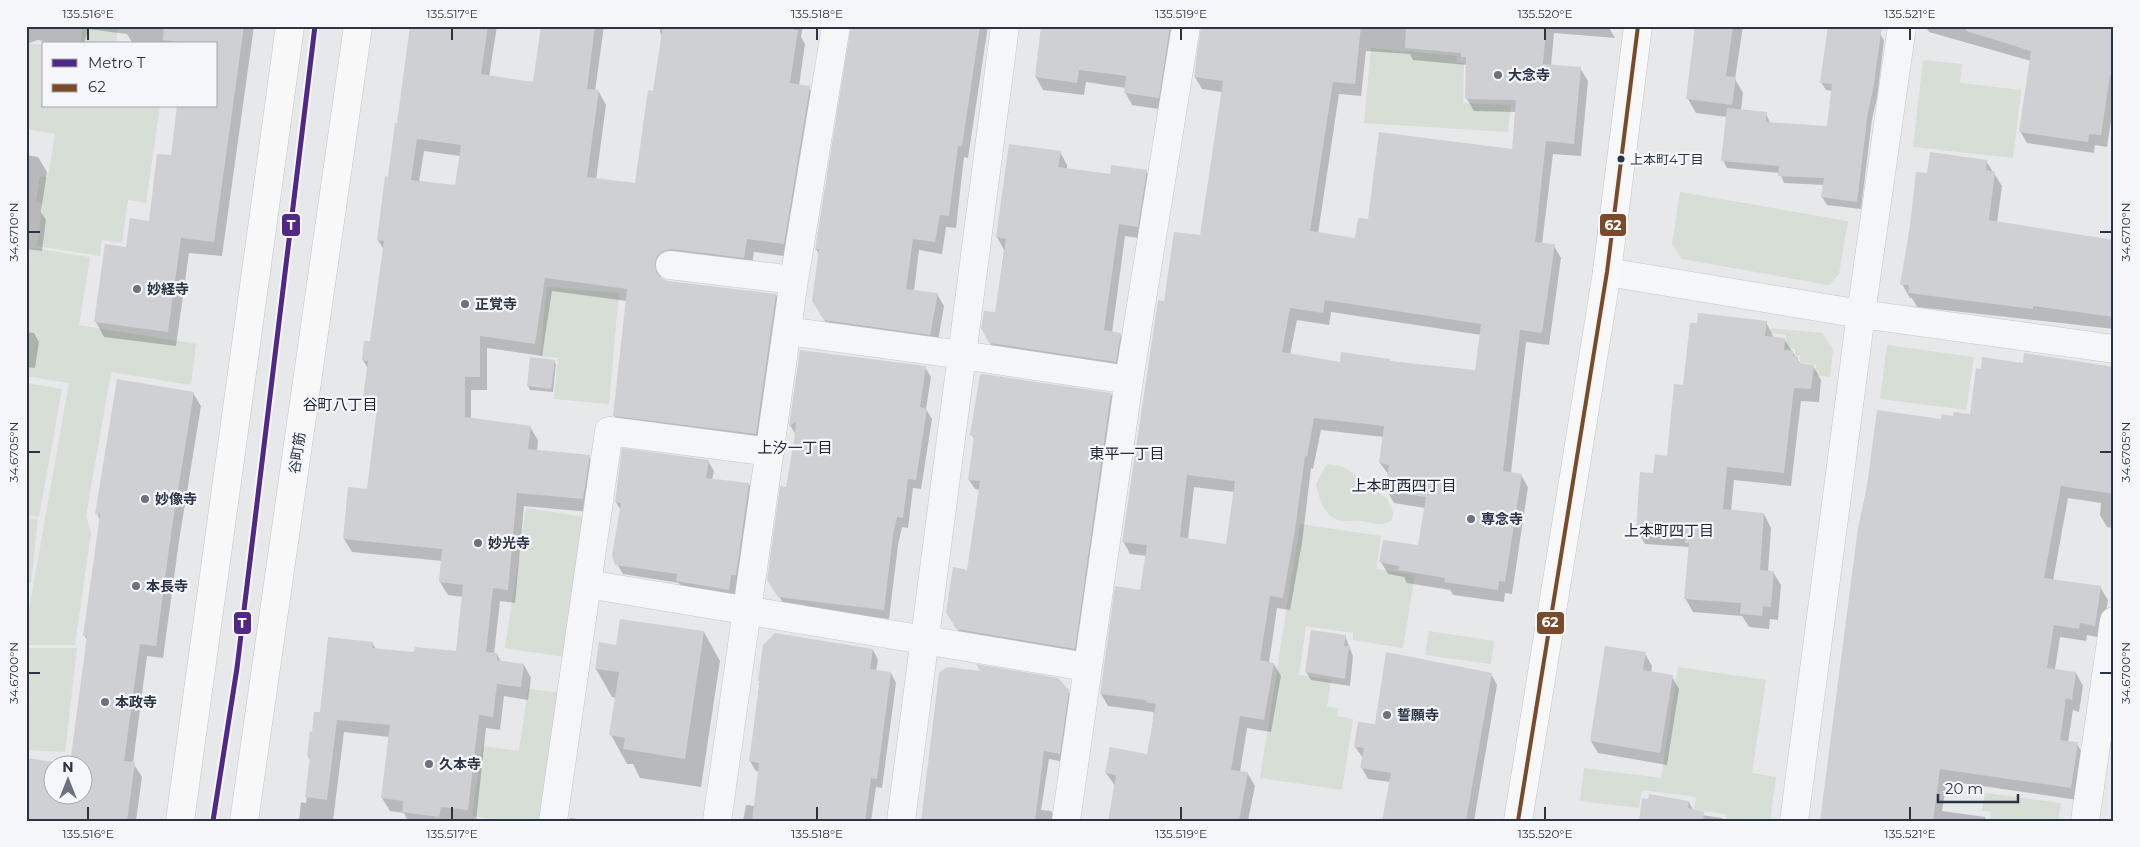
<svg xmlns="http://www.w3.org/2000/svg" width="2140" height="847" font-family="Montserrat,'Noto Sans JP',sans-serif">
  <style>
    .green { fill: #d6ded6 }
    .shadow { fill: #0003; fill-rule: evenodd }
    .building { fill: #ced0d3; fill-rule: evenodd }
    .lines { fill: none; stroke-linecap: round; stroke-linejoin: round }
    .minor-casing { stroke: #c4c6c8; stroke-width: 29 }
    .major-casing { stroke: #c2c5c8; stroke-width: 29 }
    .minor { stroke: #f5f6f7; stroke-width: 28 }
    .major { stroke: #f8f8f8; stroke-width: 28 }
    .bus-1-casing { stroke: #f4f6f9; stroke-width: 8 }
    .bus-1 { stroke: #7a4b2a; stroke-width: 4 }
    .metro-1-casing { stroke: #f4f6f9; stroke-width: 9 }
    .metro-1 { stroke: #522886; stroke-width: 5 }
    .ticks { fill: none; stroke: #2b3445; stroke-width: 2 }
    .poi-dot { fill: #6c737f; stroke: #f4f6f9; stroke-width: 2 }
    .bus-dot { fill: #2b3445; stroke: #f4f6f9; stroke-width: 2 }
    .labels { text-anchor: middle; dominant-baseline: central; stroke-width: 4.5; stroke-linejoin: round; paint-order: stroke }
    .bus-label { font-size: 13px; fill: #2b3445; stroke: #f4f6f9; text-anchor: start }
    .poi-label { font-size: 14px; font-weight: bold; fill: #2b3445; stroke: #f4f6f9; text-anchor: start }
    .street-label { font-size: 14px; fill: #2b3445; stroke: #f4f6f9 }
    .neighbourhood-label { font-size: 15px; fill: #1d2536; stroke: #f4f6f9 }
    .line-badge { stroke: #f4f6f9; stroke-width: 2 }
    .badge-label { font-size: 14px; text-anchor: middle; font-weight: bold; fill: #fff }
    .neatline { fill: none; stroke: #2b3445; stroke-width: 2 }
    .ticks-label { font-size: 12px; text-anchor: middle; fill: #2b3445 }
  </style>
  <rect width="100%" height="100%" fill="#e6e8ea"/>
  <!-- green -->
  <path class="green" d="M83 26H118L116 44H80Z
    M26 43 44 45V106H160L146 203 128 200 122 243 102 240 100 256 37 246 43 204 36 202 40 176 48 177 55 134 26 129Z
    M1371 48 1457 56 1456 62 1464 63 1463 103 1511 105 1508 132 1364 123Z
    M1923 60 1962 64 1960 83 2021 90 2013 158 1913 147Z
    M1680 192 1848 221 1839 274 1829 285 1682 259 1672 244Z
    M26 247 90 257 79 325 196 344 191 385 111 372 86 516 91 533 75 645H26V627L69 383 26 376Z
    M547 287 619 293 609 404 554 399 558 358 540 356Z
    M1771 328 1822 333 1833 350 1830 377 1815 375 1816 364 1800 362V356L1795 355V349L1785 348 1786 335 1770 333Z
    M1887 345 1974 357 1966 410 1880 399Z
    M26 383 62 389 39 517 26 515Z
    M1327 464 1344 467 1387 499 1393 512 1392 520C1382 527 1373 523 1362 521 1354 520 1344 522 1338 520 1323 515 1319 496 1316 484Z
    M526 508 585 517 564 657 505 648Z
    M26 517 38 519 31 583H26Z
    M1300 524 1381 536 1376 569 1415 575 1403 648 1353 640V633L1306 626 1299 675 1331 680 1327 707 1338 708 1337 716 1353 719 1342 790 1260 778Z
    M1429 631 1494 641 1491 664 1425 655Z
    M26 648H77L65 752 26 750Z
    M1678 667 1766 680 1752 773 1776 777 1770 821H1725L1726 814 1694 810 1696 797 1642 790 1639 808 1580 801 1584 768 1661 778Z
    M528 689 561 693 543 821H506L472 816 482 746 519 751Z
    M1985 793 2061 803 2058 821H1990L1991 812 1982 811Z"/>
  <!-- shadow -->
  <path class="shadow" d="M26 26H254L222 256 189 253 176 346 104 337 96 322 127 249 150 222 172 156 216 106V44H133L127 34 88 29 84 44H58L38 40 26 44Z
    M412 26H497L489 77 535 83 542 26H604L595 91 599 92 606 105 596 180 636 185 654 92 662 37 660 32V26H803L801 37 805 44 799 86 809 88 817 101 791 257 754 252 751 271 664 269 661 278 668 282 776 295 783 308 763 447 622 429 614 415 627 301 552 291 542 356 487 348V390H471V420L530 427 538 440 537 451 589 457 597 470 590 512 524 506 515 603 500 601 494 654H497L501 662 524 665 531 678 528 700 504 696 500 730 486 728 476 821H408L404 813 390 811 382 798 389 737 344 732 333 821H299L301 802 306 803 311 761 308 756 313 733 321 714 372 643 376 649 415 654 457 653 463 597 448 595 440 582 442 561 352 552 344 539 368 491 378 411 372 410 364 397 368 369 363 360 371 343 384 250 378 240 398 125ZM424 151 460 156 456 187 419 182Z
    M852 26H988L968 158 964 157 956 228 946 227 942 254 919 250 914 291 937 294 944 306 937 347 833 332 820 314 819 254 816 249Z
    M1043 26H1184L1165 110 1132 105 1125 92 1126 88 1086 82 1084 95 1043 90 1036 77Z
    M1202 26H1608L1615 38 1554 33 1551 66 1580 68 1588 81 1581 156 1553 154 1542 244 1554 246 1561 258 1549 345 1526 342 1511 473 1521 475 1528 487 1512 594 1505 593 1504 602 1453 595 1450 590 1407 583 1404 577 1388 574 1381 562 1419 546 1425 508 1394 503 1387 491 1389 475 1380 463 1384 437 1321 430 1313 469 1311 468 1302 543 1290 610 1277 608 1269 663 1274 664 1281 676 1271 732 1247 728 1240 772 1248 774 1255 786 1248 821H1109L1115 786 1106 773 1148 756 1154 714 1153 712 1108 706 1101 694 1141 591 1147 556 1130 554 1123 541 1165 303 1201 237 1222 92 1202 89 1195 77ZM1366 51 1410 54 1413 60 1467 65V99L1474 111 1516 112 1513 151 1369 220 1356 239 1318 234 1339 94 1361 96ZM1331 312 1481 335 1477 371 1341 364 1290 355 1297 320 1329 325ZM1194 487 1234 492 1227 545 1188 539Z
    M1696 26H1743L1735 79 1743 93 1741 110 1766 113 1770 123 1828 127 1832 91 1826 90 1821 82 1880 33 1884 41 1877 98 1872 119 1861 209 1827 205 1822 197 1824 185 1784 183 1780 173 1727 168 1723 160 1727 117 1696 113 1688 99Z
    M1925 26H2114V101L2107 147 2095 145 2094 153 2027 143 2020 131 2031 61 1929 32Z
    M1060 152 1067 165V169L1111 175 1146 171 1153 184 1145 239 1125 236 1112 333 1120 334 1127 347 1123 374 997 355 990 343 996 314 1004 250 997 237Z
    M26 155 38 157 47 172 41 212 46 220 42 251 26 249Z
    M1986 161 2002 186 1997 223 2114 241V329L1917 307 1912 298H1910L1902 284 1928 174Z
    M1766 322 1774 338 1784 339 1801 365 1813 366 1821 380 1819 402 1801 401 1791 486 1734 480 1731 511 1764 514 1771 528 1768 572H1773L1781 585 1778 620 1770 619 1769 629 1749 627 1742 616 1693 612 1685 598 1689 547 1645 544 1637 530 1654 474 1668 457 1684 386Z
    M26 332 34 333 39 342 35 368 26 367Z
    M801 352 925 367 931 377 926 409 932 419 921 489 913 488 908 528 902 527 898 545 889 619 785 606 775 590 796 435 790 425Z
    M554 361 556 364 553 392 530 390 528 386Z
    M2024 364 2114 368V528L2107 527 2100 515 2101 503 2068 498 2053 581 2100 587 2108 600 2102 638 2087 635 2086 641 2060 637 2055 669 2076 673 2083 686 2079 712 2073 710 2068 742 2077 744 2084 756 2078 800 1947 781 1942 811 1985 817 1987 821H1821L1942 420 1971 416 1982 370Z
    M193 393 201 406 179 541 163 658 147 656 133 763 142 777 136 821H26V759L66 764H52V794H82V764H71L88 641 84 635 100 520 97 514Z
    M1111 394 1116 403 1080 658 963 638 947 612 968 571 980 490 975 489 969 480 975 440 972 435Z
    M708 461 714 471 712 480 749 484 754 494 741 585 737 584 734 599 683 591 679 583 623 574 617 564 621 511 616 502Z
    M704 632 720 661 701 787 640 778 633 764H627L611 735 616 698 612 697 596 669 617 646Z
    M1345 636 1353 656 1350 686 1311 680 1306 672Z
    M764 646 873 650 878 660 876 671 891 673 896 683 882 788 876 787 871 821H743L746 805 755 806 760 772 756 771 750 761Z
    M1645 654 1652 666 1651 673 1672 677 1679 689 1667 765 1598 753 1591 741Z
    M1491 674 1497 685 1474 821H1383L1391 782 1368 779 1362 768 1363 758 1355 747 1376 726Z
    M1068 691 1073 700 1064 762 1049 759 1041 810 1051 811 1056 821H922Z
    M1689 802 1695 814 1722 818 1724 821H1640Z
    M570 818 594 821H570Z"/>
  <!-- building -->
  <path class="building" d="M164 26H244L214 242 181 238 168 332 94 322 105 244 126 247 130 218 149 221 157 154 171 155 177 106H216V44H194L163 40Z
    M410 26H488L481 74 533 82 541 26H595L587 89 599 90 587 177 635 183 648 90 653 91 663 26H774L798 30 790 83 810 86 784 244 747 239 744 258 671 249 663 251 657 256 655 263 656 272 661 278 668 281 776 294 756 434 613 416 627 289 545 278 535 344 480 336V377H465V417L531 426 528 449 590 455 583 499 517 493 508 590 493 588 486 652 497 653V660L524 664 521 687 497 684 493 717 479 715 468 810 441 807 439 817 402 812 403 801 381 798 390 725 337 720 327 800 305 797 310 757 307 756 310 731 312 732 314 712H320L328 637 373 642 372 648 414 652 415 647 456 651 463 585 439 582 442 549 343 539 348 487 367 489 378 400 363 397 368 361 362 360 364 341H370L384 241 377 240 385 176 388 177 395 123H397ZM417 139 461 145 455 185 411 180Z
    M851 26H980L962 146H958L949 216 940 215 935 242 913 239 906 289 938 293 930 335 824 320 812 301 819 249H815Z
    M1041 26H1170L1159 98 1124 93 1126 76 1079 70 1077 83 1035 77Z
    M1201 26H1361L1355 84 1333 82 1310 231 1355 238 1358 218 1368 219 1379 132 1512 149 1516 100 1465 99 1466 57H1461V53L1405 48 1406 26H1506L1546 29 1543 64 1581 67 1574 144 1546 141 1535 242 1555 244 1542 333 1520 330 1503 471 1522 474 1505 582 1499 581 1498 590 1444 582 1445 578 1398 570 1399 566 1379 562 1383 540 1418 545 1426 497 1385 491 1389 465 1379 463 1384 426 1314 418 1307 457 1305 456 1295 530 1283 598 1270 596 1260 660 1274 663 1264 720 1240 716 1231 770 1248 772 1239 821H1108L1116 775 1105 773 1110 747 1147 754 1156 704 1146 702V700L1100 694 1115 586 1140 590 1147 545 1122 542 1158 300 1164 301 1174 232 1200 235 1223 81 1194 77ZM1325 300 1481 324 1475 370 1390 361V359L1341 352 1340 362 1282 352 1290 308 1323 313ZM1187 475 1235 481 1226 544 1180 537Z
    M1695 26H1733L1726 76 1736 77 1732 105 1686 99Z
    M1828 26H1882L1873 90 1868 111 1857 202 1821 197 1824 178 1778 176 1779 166 1721 161 1727 108 1767 112 1766 122 1827 126 1832 84 1820 83Z
    M1966 26H2114V76L2110 75 2101 135 2089 134 2088 142 2019 132 2031 51 1966 31Z
    M1009 144 1061 151 1058 167 1110 174 1111 165 1147 170 1138 227 1119 224 1104 330 1121 333 1116 362 989 343 981 328 984 311 995 312 1006 239 996 237Z
    M1930 152 1987 160 1986 170 1995 172 1989 220 2114 240V317L2033 306V309L1908 293 1909 285H1900L1910 226 1916 172 1927 173Z
    M1698 313 1767 321 1765 336 1785 338 1784 350 1793 351V356L1798 357V363L1814 365 1811 389 1794 388 1784 473 1727 467 1723 509 1764 513 1760 570 1774 571 1771 607 1763 606 1762 616 1740 614 1741 603 1684 599 1689 543H1685V535L1636 531 1640 472 1653 473 1655 454 1667 456 1674 384 1683 385 1690 323H1697Z
    M800 350 926 366 920 407 927 409 916 480 908 479 903 518 897 517 893 535 884 610 778 597 767 580 780 486 786 487 794 441 796 422 789 426Z
    M2024 353 2114 367V494L2061 486 2044 578 2101 586 2095 626 2080 623 2079 629 2054 625 2047 668 2076 672 2072 700 2066 698 2060 740 2078 742 2071 788 1940 769 1933 821H1820L1858 528 1867 486 1877 410 1941 419 1942 414 1953 416 1954 412 1970 414 1976 368 1981 369 1982 357 2023 363Z
    M530 357 555 360 551 389 527 386Z
    M983 374 1111 393 1075 649 956 629 946 612 953 567 967 570 980 481 968 480 974 436 970 435 980 375Z
    M117 379 194 392 172 527 156 646 140 644 124 761 135 762 127 821H26V758L70 764 87 636H83L100 515 95 514ZM52 764H82V794H52Z
    M622 448 709 460 706 478 749 483 736 575H731L729 590 676 581 677 574 615 565 612 555 621 503 615 502Z
    M620 619 704 631 685 759 623 749 625 738 609 735 619 672 595 669 599 642 616 645Z
    M1311 630 1346 635 1344 646H1349L1345 679 1305 672Z
    M775 633 873 649 870 669 891 672 877 779 871 778 865 821H752L759 763 749 761 760 681H758L763 645Z
    M1605 646 1646 652 1643 670 1673 675 1660 753 1590 741Z
    M1386 652 1492 673 1466 821H1382L1391 773 1360 768 1364 748 1354 747 1358 722 1375 724Z
    M976 664 1058 678 1069 690 1060 754 1044 751 1035 821H921L939 673 947 667 980 671Z
    M1649 794 1689 801 1688 808 1704 812 1703 821H1639L1642 798 1648 799Z"/>
  <g class="lines">
    <defs>
      <path id="minor" d="M670 265 794 280
        M1607 272 1861 314 2114 349
        M787 331 962 355 1129 380
        M587 584 1087 667
        M553 821 609 431 770 452
        M717 821 794 280 836 26
        M901 821 1005 26
        M1066 821 1129 380 1186 26
        M1794 821 1861 314 1902 26
        M2085 821 2114 621"/>
      <path id="major" d="M180 821 290 26
        M244 821 358 26
        M1518 821 1607 272 1638 26"/>
    </defs>
    <!-- minor casing -->
    <use href="#minor" class="minor-casing"/>
    <!-- major casing -->
    <use href="#major" class="major-casing"/>
    <!-- minor -->
    <use href="#minor" class="minor"/>
    <!-- major -->
    <use href="#major" class="major"/>
    <defs>
      <path id="bus-1" d="M1518 821 1607 272 1638 26"/>
    </defs>
    <!-- bus-1 casing -->
    <use href="#bus-1" class="bus-1-casing"/>
    <!-- bus-1 -->
    <use href="#bus-1" class="bus-1"/>
    <defs>
      <path id="metro-1" d="M213 821 237 668 315 26"/>
    </defs>
    <!-- metro-1 casing -->
    <use href="#metro-1" class="metro-1-casing"/>
    <!-- metro-1 -->
    <use href="#metro-1" class="metro-1"/>
  </g>
  <!-- ticks -->
  <path class="ticks" d="M88 28V40M452 28V40M817 28V40M1181 28V40M1545 28V40M1910 28V40M28 232H40M2100 232H2112M28 452H40M2100 452H2112M28 673H40M2100 673H2112M88 807V820M452 807V820M817 807V820M1181 807V820M1545 807V820M1910 807V820"/>
  <!-- markers -->
  <g class="poi-dot">
    <circle cx="1498" cy="75" r="5"/>
    <circle cx="137" cy="289" r="5"/>
    <circle cx="465" cy="304" r="5"/>
    <circle cx="145" cy="499" r="5"/>
    <circle cx="1471" cy="519" r="5"/>
    <circle cx="478" cy="543" r="5"/>
    <circle cx="136" cy="586" r="5"/>
    <circle cx="105" cy="702" r="5"/>
    <circle cx="1387" cy="715" r="5"/>
    <circle cx="429" cy="764" r="5"/>
  </g>
  <circle class="bus-dot" cx="1621" cy="159" r="4.5"/>
  <g class="labels">
    <!-- bus labels -->
    <g class="bus-label">
      <text x="1630" y="159">上本町4丁目</text>
    </g>
    <!-- poi labels -->
    <g class="poi-label">
      <text x="1508" y="75">大念寺</text>
      <text x="147" y="289">妙経寺</text>
      <text x="475" y="304">正覚寺</text>
      <text x="155" y="499">妙像寺</text>
      <text x="1481" y="519">専念寺</text>
      <text x="488" y="543">妙光寺</text>
      <text x="146" y="586">本長寺</text>
      <text x="115" y="702">本政寺</text>
      <text x="1397" y="715">誓願寺</text>
      <text x="439" y="764">久本寺</text>
    </g>
    <!-- street labels -->
    <g class="street-label">
      <text transform="translate(297 453) rotate(-82)">谷町筋</text>
    </g>
    <!-- neighbourhood labels -->
    <g class="neighbourhood-label">
      <text x="340" y="404">谷町八丁目</text>
      <text x="795" y="447">上汐一丁目</text>
      <text x="1127" y="453">東平一丁目</text>
      <text x="1404" y="485">上本町西四丁目</text>
      <text x="1669" y="530">上本町四丁目</text>
    </g>
  </g>
  <g class="line-badge">
    <rect x="281" y="213" width="20" height="24" rx="5" fill="#522886"/>
    <rect x="1599" y="213" width="28" height="24" rx="5" fill="#7a4b2a"/>
    <rect x="1536" y="611" width="29" height="24" rx="5" fill="#7a4b2a"/>
    <rect x="233" y="611" width="19" height="24" rx="5" fill="#522886"/>
  </g>
  <g class="badge-label">
    <text x="291" y="230">T</text>
    <text x="1613" y="230">62</text>
    <text x="1550" y="627">62</text>
    <text x="242" y="628">T</text>
  </g>
  <!-- border -->
  <rect width="2140" height="847" fill="none" stroke="#f4f6f9" stroke-width="55"/>
  <!-- legend -->
  <rect x="42" y="42" width="175" height="65" fill="#f4f6f9" stroke="#a4a8b1"/>
  <rect x="52" y="59" width="25" height="8" fill="#522886" stroke="#a4a8b1"/>
  <text x="88" y="68" font-size="15" fill="#2b3445">Metro T</text>
  <rect x="52" y="84" width="25" height="8" fill="#7a4b2a" stroke="#a4a8b1"/>
  <text x="88" y="92" font-size="15" fill="#2b3445">62</text>
  <!-- north arrow -->
  <g transform="translate(68 780)"><circle r="24" fill="#f4f6f9" stroke="#a4a8b1"/>
  <path d="M0-4L9 19L0 12L-9 19Z" fill="#6c737f"/>
  <text y="-8" font-size="14" font-weight="bold" text-anchor="middle" fill="#2b3445">N</text>
  </g>
  <!-- scale -->
  <path d="M1938 794v8h80v-8" fill="none" stroke="#2b3445" stroke-width="2.5"/>
  <text x="1945" y="794" font-size="15" fill="#2b3445" stroke="#f4f6f9" stroke-width="4" paint-order="stroke">20 m</text>
  <rect x="28" y="28" width="2084" height="792" class="neatline"/>
  <g class="ticks-label">
    <text x="88" y="18">135.516°E</text>
    <text x="452" y="18">135.517°E</text>
    <text x="817" y="18">135.518°E</text>
    <text x="1181" y="18">135.519°E</text>
    <text x="1545" y="18">135.520°E</text>
    <text x="1910" y="18">135.521°E</text>
    <text transform="translate(14 232) rotate(-90)" y="4">34.6710°N</text>
    <text transform="translate(2126 232) rotate(-90)" y="4">34.6710°N</text>
    <text transform="translate(14 452) rotate(-90)" y="4">34.6705°N</text>
    <text transform="translate(2126 452) rotate(-90)" y="4">34.6705°N</text>
    <text transform="translate(14 673) rotate(-90)" y="4">34.6700°N</text>
    <text transform="translate(2126 673) rotate(-90)" y="4">34.6700°N</text>
    <text x="88" y="838">135.516°E</text>
    <text x="452" y="838">135.517°E</text>
    <text x="817" y="838">135.518°E</text>
    <text x="1181" y="838">135.519°E</text>
    <text x="1545" y="838">135.520°E</text>
    <text x="1910" y="838">135.521°E</text>
  </g>
</svg>
